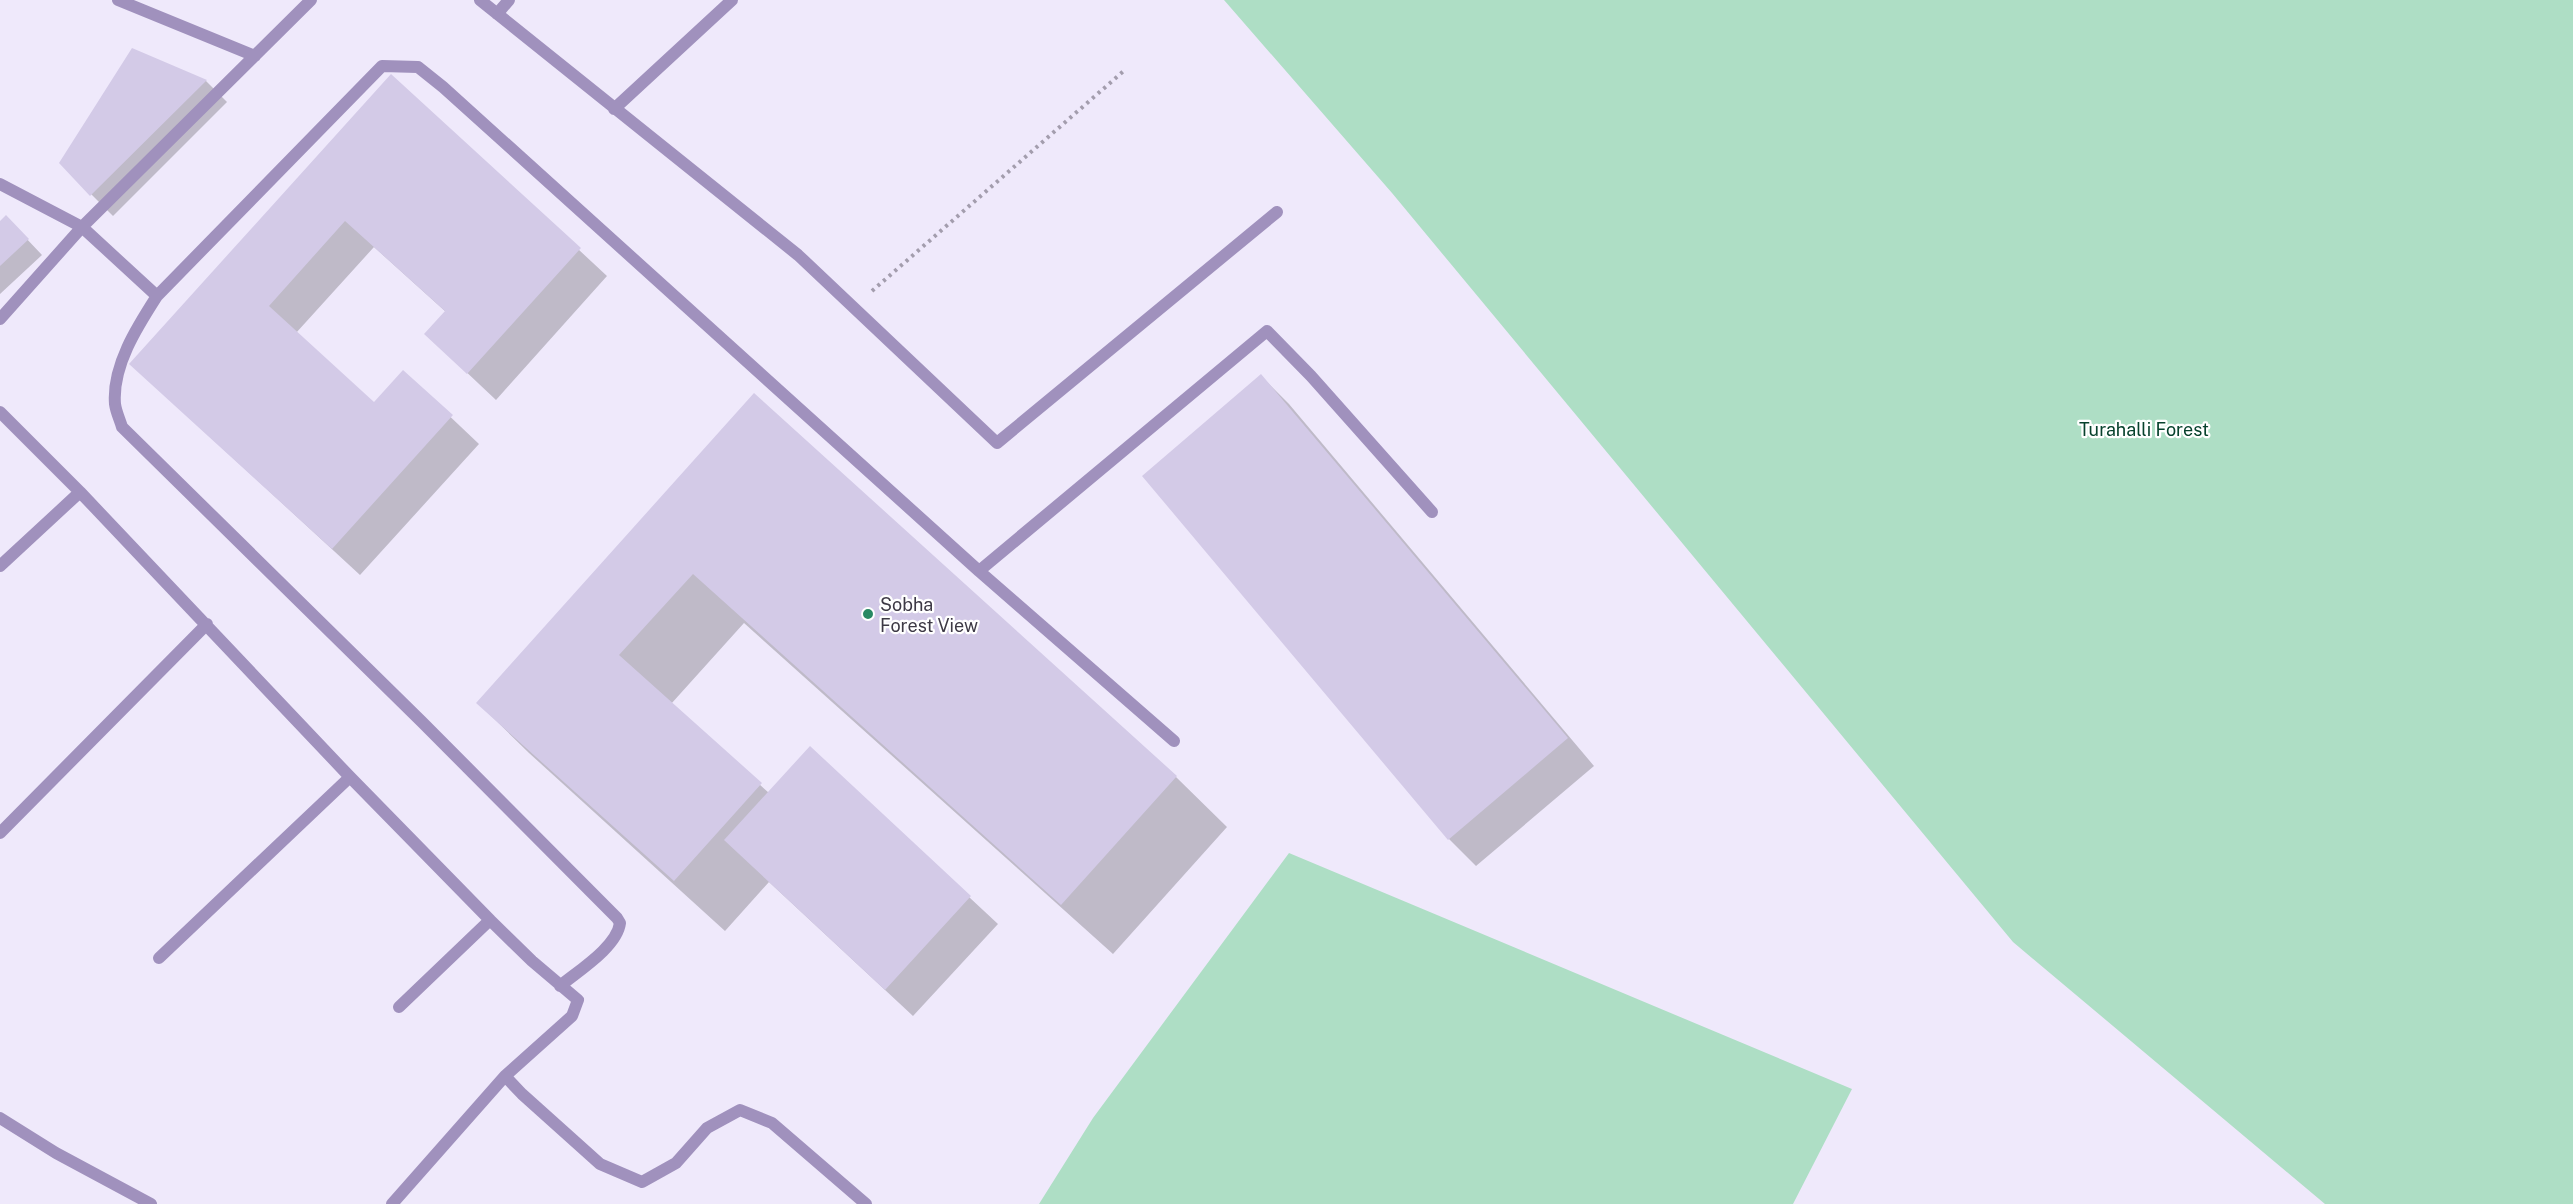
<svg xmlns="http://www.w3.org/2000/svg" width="2573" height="1204" font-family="'Public Sans',sans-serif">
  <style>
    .green { fill: #aedec5 }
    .shadow { fill: #0003 }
    .building { fill: #d3cae7 }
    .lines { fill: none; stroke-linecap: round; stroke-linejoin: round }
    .path { stroke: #a39dad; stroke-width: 4; stroke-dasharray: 3 4.5; stroke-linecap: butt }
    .minor { stroke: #a091bd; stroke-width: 12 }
    .poi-dot { fill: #288963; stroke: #fff; stroke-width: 2 }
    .labels { text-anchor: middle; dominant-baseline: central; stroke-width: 4.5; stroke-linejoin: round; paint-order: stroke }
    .park-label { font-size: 18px; fill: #07422d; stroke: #fff }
    .poi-label { font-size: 18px; fill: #3d3945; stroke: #fff; text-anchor: start }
  </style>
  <rect width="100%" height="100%" fill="#efe9fb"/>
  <!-- green -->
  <path class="green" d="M1224 0H2573V1204H2325L2013 942 1392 193Z
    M1289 853 1852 1089 1793 1204H1039L1093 1118Z"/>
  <!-- shadow -->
  <path class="shadow" d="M133 50 206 81 227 102 113 216 60 163Z
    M392 76 607 276 496 400 426 334 446 312 374 247 296 333 374 404 403 372 479 444 360 575 131 364Z
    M6 217 42 255 0 294V223Z
    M1261 376 1289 404 1594 766 1476 866 1449 839Z
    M754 395 1176 777 1227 827 1113 954 744 623 671 704 769 793 810 749 998 924 913 1016 769 882 725 931 529 753 478 703Z"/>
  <!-- building -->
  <path class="building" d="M132 48 207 80 90 196 59 163Z
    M391 74 581 248 467 374 424 334 445 311 345 221 269 306 374 402 403 370 453 415 332 549 129 364Z
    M6 215 29 239 0 266V221Z
    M1261 374 1568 738 1448 840 1142 476Z
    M754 393 1177 776 1061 905 693 574 619 655 762 783 674 881 476 703Z
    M810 746 971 896 885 990 724 840Z"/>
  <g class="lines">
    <!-- path -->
    <path class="path" d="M872 291 1126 69"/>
    <!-- minor -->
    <path class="minor" d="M118 0 255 56
      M480 0 798 255 997 443 1277 212
      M497 14 509 0
      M614 109 732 0
      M0 184 82 227 157 296
      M0 319 82 227 311 0
      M0 412 80 492 350 777 490 920 532 961 578 1000 572 1016 505 1076 392 1204
      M0 566 80 492
      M979 571 1174 741
      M0 833 207 624
      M159 958 350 777
      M560 986C578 971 617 947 620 923L617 918 422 722 122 427C120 420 116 412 115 404 112 366 137 327 157 296L382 66 418 67 443 87 979 571 1267 331 1311 376 1432 512
      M399 1007 490 920
      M505 1076 522 1094 600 1164 642 1182 676 1163 707 1128 740 1110 772 1123 866 1204
      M0 1118 56 1153 151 1204"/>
  </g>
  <!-- markers -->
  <circle class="poi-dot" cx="868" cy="614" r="6"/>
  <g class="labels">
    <!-- park labels -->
    <g class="park-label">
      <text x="2144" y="429">Turahalli Forest</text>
    </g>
    <!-- poi labels -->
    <g class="poi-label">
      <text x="880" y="604">Sobha<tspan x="880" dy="21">Forest View</tspan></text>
    </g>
  </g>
</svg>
